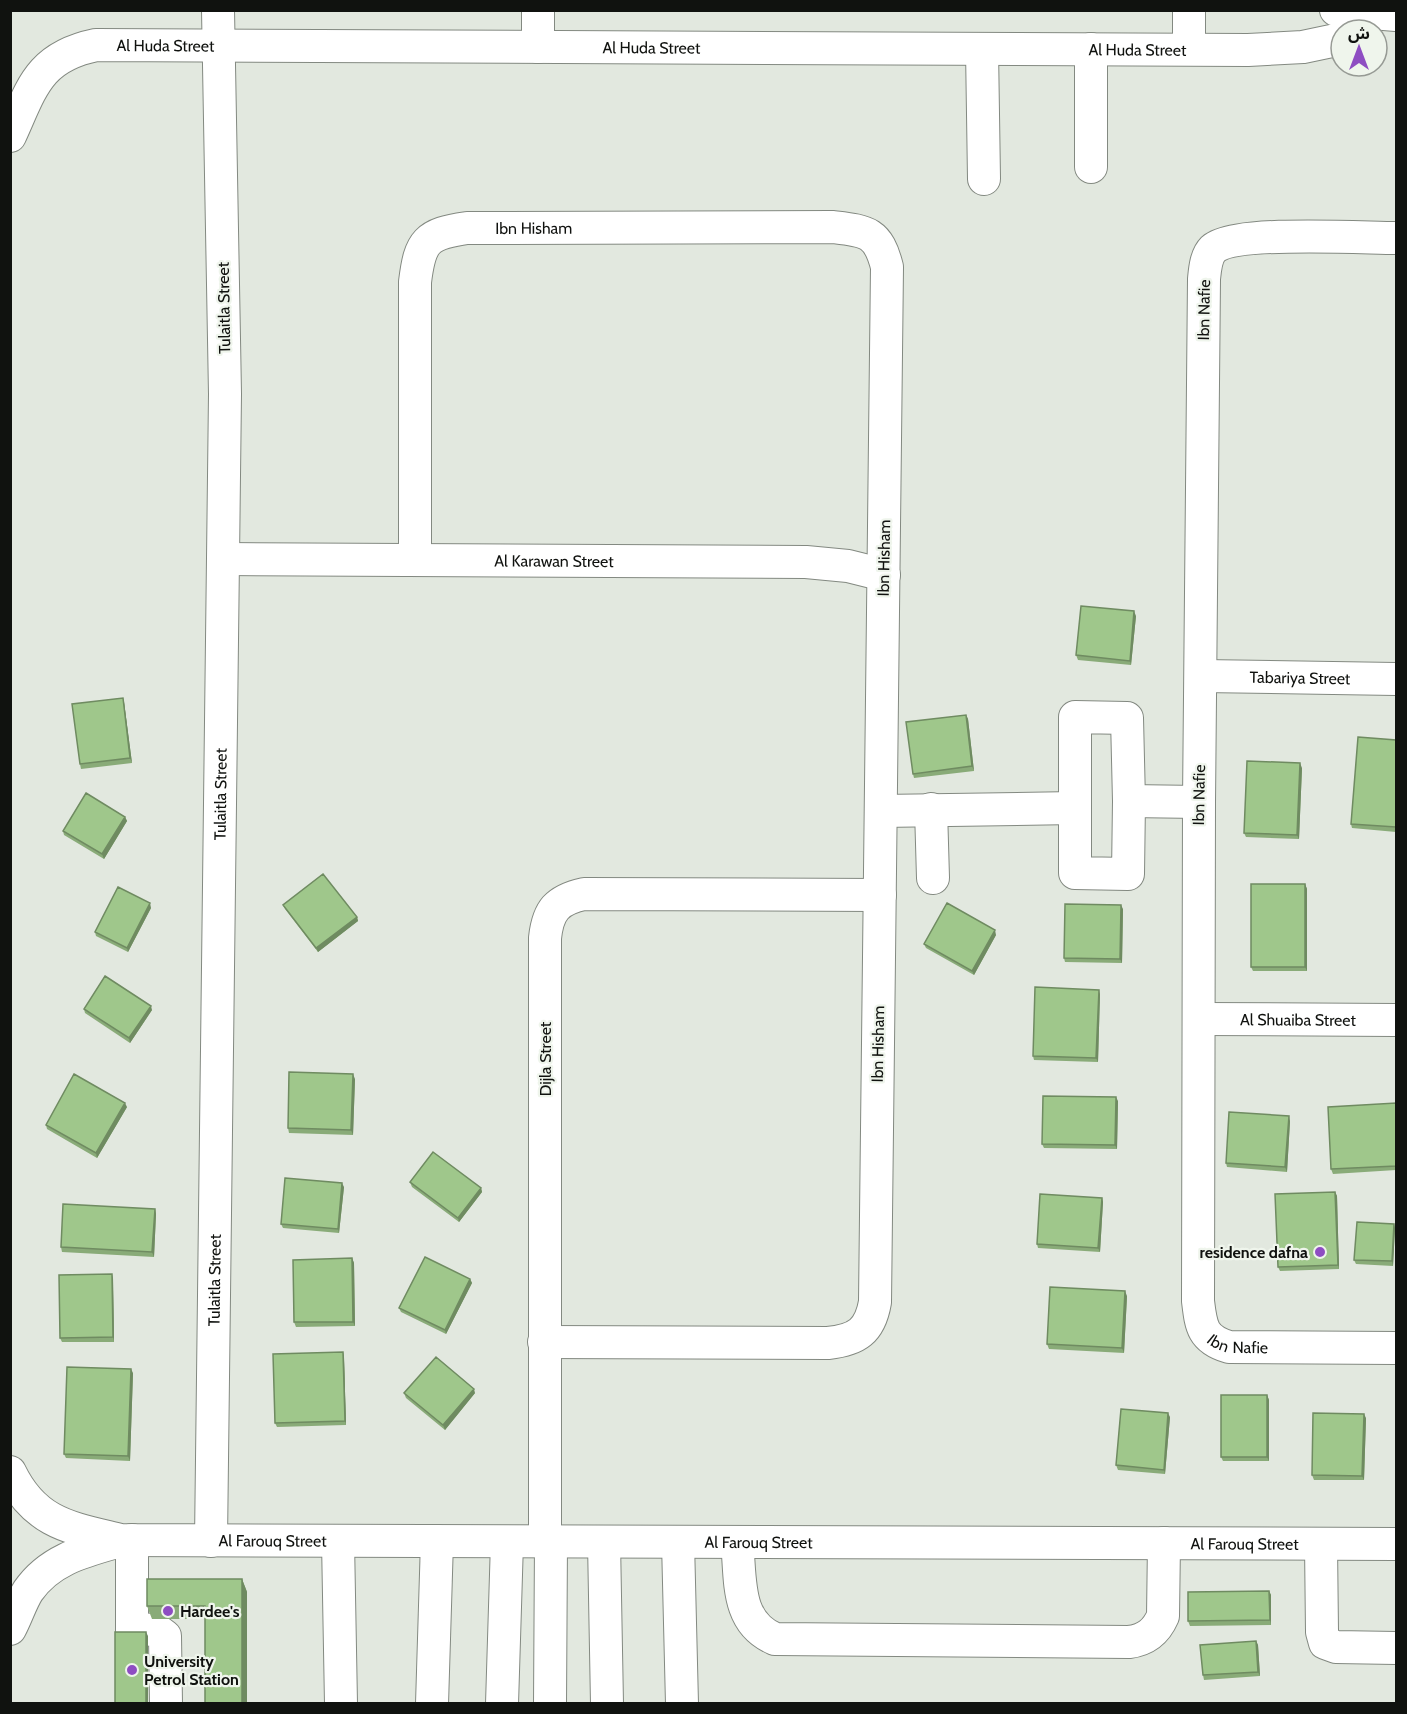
<svg xmlns="http://www.w3.org/2000/svg" width="1407" height="1714" font-family="Cabin,'Noto Sans Arabic',sans-serif">
  <style>
    .lines { fill: none; stroke-linecap: round; stroke-linejoin: round }
    .minor-casing { stroke: #838981; stroke-width: 34 }
    .minor { stroke: #fff; stroke-width: 32 }
    .wall { fill: #89ab78 }
    .shaded-wall { fill: #6f8b61 }
    .building { fill: #9fc78b; stroke: #6f8b61; stroke-width: 1.5 }
    .poi-dot { fill: #8e4dc2; stroke: #eff5ec; stroke-width: 2 }
    .labels { text-anchor: middle; dominant-baseline: central; stroke-width: 4.5; stroke-linejoin: round; paint-order: stroke }
    .street-label { font-size: 16px; fill: #10120f; stroke: #eff5ec }
    .poi-label { font-size: 16px; font-weight: bold; fill: #10120f; stroke: #eff5ec; text-anchor: start }
  </style>
  <rect width="100%" height="100%" fill="#e2e8df"/>
  <g class="lines">
    <defs>
      <g id="minor">
        <path d="M1189 10V49"/>
        <path d="M1336 10 1396 15"/>
        <path d="M538 47V10"/>
        <path d="M982 49 984 179"/>
        <path id="s1" d="M10 136C32 88 38 57 96 45L1248 50 1303 47 1341 39"/>
        <path d="M1091 167V49"/>
        <path id="s2" d="M1396 238C1363 238 1234 230 1213 249 1206 256 1205 269 1204 279L1199 802 1198 1301C1201 1326 1202 1339 1229 1347L1396 1348"/>
        <path id="s3" d="M224 559 806 562 848 566 884 575"/>
        <path id="s4" d="M415 560V282C420 241 426 234 467 228L832 227C866 231 878 231 887 267L875 1302C870 1331 857 1340 828 1343L544 1342"/>
        <path id="s5" d="M1202 676 1396 679"/>
        <path d="M1129 801 1128 874 1075 873V717L1127 718 1129 801 1199 802"/>
        <path d="M931 809 933 878"/>
        <path d="M881 811 1075 808"/>
        <path id="s6" d="M1199 1019 1396 1020"/>
        <path id="s7" d="M10 1472C35 1524 71 1528 121 1540L1396 1544"/>
        <path id="s8" d="M211 1541 225 394 218 10"/>
        <path d="M338 1541 341 1704"/>
        <path d="M545 1542V938C548 910 557 900 584 894L880 895"/>
        <path d="M604 1542 607 1704"/>
        <path d="M678 1542 682 1704"/>
        <path d="M737 1542C741 1579 735 1622 775 1639L1129 1642C1146 1640 1156 1632 1163 1616L1164 1543"/>
        <path d="M1321 1544 1322 1632 1325 1643 1336 1647 1396 1648"/>
        <path d="M10 1629C17 1616 21 1602 28 1591 50 1559 85 1551 120 1541"/>
        <path d="M132 1629 157 1630 165 1636 166 1704"/>
        <path d="M132 1636V1540"/>
        <path d="M432 1704 437 1541"/>
        <path d="M502 1704 507 1542"/>
        <path d="M550 1704 551 1542"/>
      </g>
    </defs>
    <!-- minor casing -->
    <use href="#minor" class="minor-casing"/>
    <!-- minor -->
    <use href="#minor" class="minor"/>
  </g>
  <!-- wall -->
  <path class="wall" d="M1136 616 1131 665 1078 660 1076 655Z
    M123 698 124 702 132 763 81 769 80 764Z
    M966 715 968 719 974 771 914 778 913 774Z
    M1396 740V832L1352 828 1351 824Z
    M1302 768 1299 839 1246 837 1244 833Z
    M125 817 127 821 104 859 64 835 63 831Z
    M1305 884 1307 889V971H1253L1251 967Z
    M283 905 357 917 358 921 318 952 285 909Z
    M151 908 128 952 96 936 95 932Z
    M1123 909 1122 963 1065 962 1064 958Z
    M996 935 974 975 926 948 924 944Z
    M1100 994 1098 1062 1034 1060 1033 1056Z
    M84 1009 152 1010 130 1043 85 1013Z
    M355 1079 353 1135 289 1133 288 1128Z
    M1118 1101 1117 1149 1044 1148 1042 1144Z
    M1396 1103V1170L1333 1174 1331 1169Z
    M127 1107 97 1158 47 1129 46 1125Z
    M1290 1121 1287 1172 1227 1167 1226 1163Z
    M410 1182 481 1188 482 1192 459 1222 412 1187Z
    M344 1187 339 1233 283 1228 281 1224Z
    M1335 1192 1337 1196 1339 1269 1280 1271 1278 1267Z
    M1102 1198 1103 1202 1100 1252 1038 1248 1037 1244Z
    M155 1209 156 1214 154 1257 62 1252 61 1247Z
    M1394 1224 1395 1228 1393 1266 1356 1264 1354 1260Z
    M352 1258 354 1263 355 1326 296 1327 294 1322Z
    M113 1278 114 1342H62L60 1338Z
    M470 1279 472 1283 446 1334 401 1312 399 1308Z
    M1127 1296 1124 1353 1049 1349 1047 1344Z
    M343 1352 344 1357 346 1425 277 1427 275 1423Z
    M133 1373 130 1461 66 1458 64 1454Z
    M404 1393H475L445 1430 406 1398Z
    M1267 1395 1269 1400V1461H1223L1221 1457Z
    M1170 1417 1165 1474 1118 1470 1116 1465Z
    M1366 1418 1364 1480H1314L1312 1475Z
    M242 1579 247 1592V1704H205V1619H152L147 1606Z
    M1269 1591 1271 1595V1625L1190 1626 1188 1621Z
    M1256 1641 1258 1645 1260 1676 1204 1680 1203 1675Z"/>
  <!-- shaded-wall -->
  <path class="shaded-wall" d="M1134 611 1136 616 1131 665 1130 661Z
    M123 698 124 702 132 763 130 758Z
    M966 715 968 719 974 771 972 766Z
    M1300 763 1302 768 1299 839 1297 835Z
    M125 817 127 821 104 859 102 854Z
    M1305 884 1307 889V971L1305 967Z
    M150 903 151 908 128 952 127 948Z
    M1121 905 1123 909 1122 963 1120 959Z
    M357 917 358 921 318 952 316 948Z
    M995 930 996 935 974 975 972 971Z
    M1099 990 1100 994 1098 1062 1096 1058Z
    M151 1006 152 1010 130 1043 129 1038Z
    M353 1074 355 1079 353 1135 351 1130Z
    M1116 1097 1118 1101 1117 1149 1115 1145Z
    M125 1103 127 1107 97 1158 96 1153Z
    M1289 1116 1290 1121 1287 1172 1285 1167Z
    M342 1183 344 1187 339 1233 338 1229Z
    M481 1188 482 1192 459 1222 458 1218Z
    M1335 1192 1337 1196 1339 1269 1338 1265Z
    M1102 1198 1103 1202 1100 1252 1098 1248Z
    M155 1209 156 1214 154 1257 152 1252Z
    M1394 1224 1395 1228 1393 1266 1392 1261Z
    M352 1258 354 1263 355 1326 353 1322Z
    M112 1274 113 1278 114 1342 113 1337Z
    M470 1279 472 1283 446 1334 445 1330Z
    M1125 1291 1127 1296 1124 1353 1122 1348Z
    M343 1352 344 1357 346 1425 345 1421Z
    M131 1369 133 1373 130 1461 128 1456Z
    M474 1389 475 1393 445 1430 443 1425Z
    M1267 1395 1269 1400V1461L1267 1457Z
    M1168 1413 1170 1417 1165 1474 1164 1470Z
    M1364 1414 1366 1418 1364 1480 1362 1476Z
    M242 1579 247 1592V1704H242Z
    M1269 1591 1271 1595V1625L1270 1620Z
    M146 1632 148 1636V1704H146Z
    M1256 1641 1258 1645 1260 1676 1258 1672Z"/>
  <!-- building -->
  <path class="building" d="M1081 606 1134 611 1130 661 1076 655Z
    M123 698 130 758 80 764 72 704Z
    M966 715 972 766 913 774 906 722Z
    M1358 737 1396 740V827L1351 824Z
    M1247 761 1300 763 1297 835 1244 833Z
    M86 793 125 817 102 854 63 831Z
    M323 874 357 917 316 948 283 905Z
    M1251 884H1305V967H1251Z
    M118 887 150 903 127 948 95 932Z
    M947 903 995 930 972 971 924 944Z
    M1065 904 1121 905 1120 959 1064 958Z
    M105 976 151 1006 129 1038 84 1009Z
    M1035 987 1099 990 1096 1058 1033 1056Z
    M289 1072 353 1074 351 1130 288 1128Z
    M74 1074 125 1103 96 1153 46 1125Z
    M1043 1096 1116 1097 1115 1145 1042 1144Z
    M1396 1103V1166L1331 1169 1328 1107Z
    M1229 1112 1289 1116 1285 1167 1226 1163Z
    M433 1152 481 1188 458 1218 410 1182Z
    M285 1178 342 1183 338 1229 281 1224Z
    M1335 1192 1338 1265 1278 1267 1275 1194Z
    M1040 1194 1102 1198 1098 1248 1037 1244Z
    M63 1204 155 1209 152 1252 61 1247Z
    M1357 1222 1394 1224 1392 1261 1354 1260Z
    M425 1257 470 1279 445 1330 399 1308Z
    M352 1258 353 1322H294L293 1260Z
    M112 1274 113 1337 60 1338 59 1275Z
    M1050 1287 1125 1291 1122 1348 1047 1344Z
    M343 1352 345 1421 275 1423 273 1354Z
    M436 1357 474 1389 443 1425 404 1393Z
    M67 1367 131 1369 128 1456 64 1454Z
    M1221 1395H1267V1457H1221Z
    M1121 1409 1168 1413 1164 1470 1116 1465Z
    M1313 1413 1364 1414 1362 1476 1312 1475Z
    M147 1579H242V1704H205V1606H147Z
    M1269 1591 1270 1620 1188 1621V1592Z
    M115 1632H146V1704H115Z
    M1256 1641 1258 1672 1203 1675 1200 1645Z"/>
  <!-- markers -->
  <g class="poi-dot">
    <circle cx="1320" cy="1252" r="6"/>
    <circle cx="168" cy="1611" r="6"/>
    <circle cx="132" cy="1670" r="6"/>
  </g>
  <g class="labels">
    <!-- street labels -->
    <g class="street-label">
      <text stroke="none"><textPath href="#s1" startOffset="202">Al Huda Street</textPath></text>
      <text stroke="none"><textPath href="#s1" startOffset="688">Al Huda Street</textPath></text>
      <text stroke="none"><textPath href="#s1" startOffset="1174">Al Huda Street</textPath></text>
      <text stroke="none"><textPath href="#s4" startOffset="430">Ibn Hisham</textPath></text>
      <text transform="translate(224 308) rotate(-91)">Tulaitla Street</text>
      <text transform="translate(1204 310) rotate(-89)">Ibn Nafie</text>
      <text transform="translate(884 558) rotate(-89)">Ibn Hisham</text>
      <text stroke="none"><textPath href="#s3" startOffset="330">Al Karawan Street</textPath></text>
      <text stroke="none"><textPath href="#s5" startOffset="98">Tabariya Street</textPath></text>
      <text stroke="none"><textPath href="#s8" startOffset="747">Tulaitla Street</textPath></text>
      <text transform="translate(1199 795) rotate(-89)">Ibn Nafie</text>
      <text stroke="none"><textPath href="#s6" startOffset="99">Al Shuaiba Street</textPath></text>
      <text transform="translate(878 1044) rotate(-89)">Ibn Hisham</text>
      <text transform="translate(545 1059) rotate(-90)">Dijla Street</text>
      <text stroke="none"><textPath href="#s8" startOffset="261">Tulaitla Street</textPath></text>
      <text stroke="none"><textPath href="#s2" startOffset="1308">Ibn Nafie</textPath></text>
      <text stroke="none"><textPath href="#s7" startOffset="288">Al Farouq Street</textPath></text>
      <text stroke="none"><textPath href="#s7" startOffset="774">Al Farouq Street</textPath></text>
      <text stroke="none"><textPath href="#s7" startOffset="1260">Al Farouq Street</textPath></text>
    </g>
    <!-- poi labels -->
    <g class="poi-label">
      <text x="1308" y="1252" text-anchor="end">residence dafna</text>
      <text x="180" y="1611">Hardee's</text>
      <text x="144" y="1661">University<tspan x="144" dy="18">Petrol Station</tspan></text>
    </g>
  </g>
  <!-- border -->
  <rect width="1407" height="1714" fill="none" stroke="#10120f" stroke-width="24"/>
  <!-- north arrow -->
  <g transform="translate(1359 48)"><circle r="28" fill="#eff5ec" stroke="#969a94" stroke-width="1.5"/>
  <path d="M0-4.5L10 22L0 15L-10 22Z" fill="#8e4dc2"/>
  <text y="-9" font-size="16" font-weight="bold" text-anchor="middle" fill="#10120f">ش</text>
  </g>
</svg>
